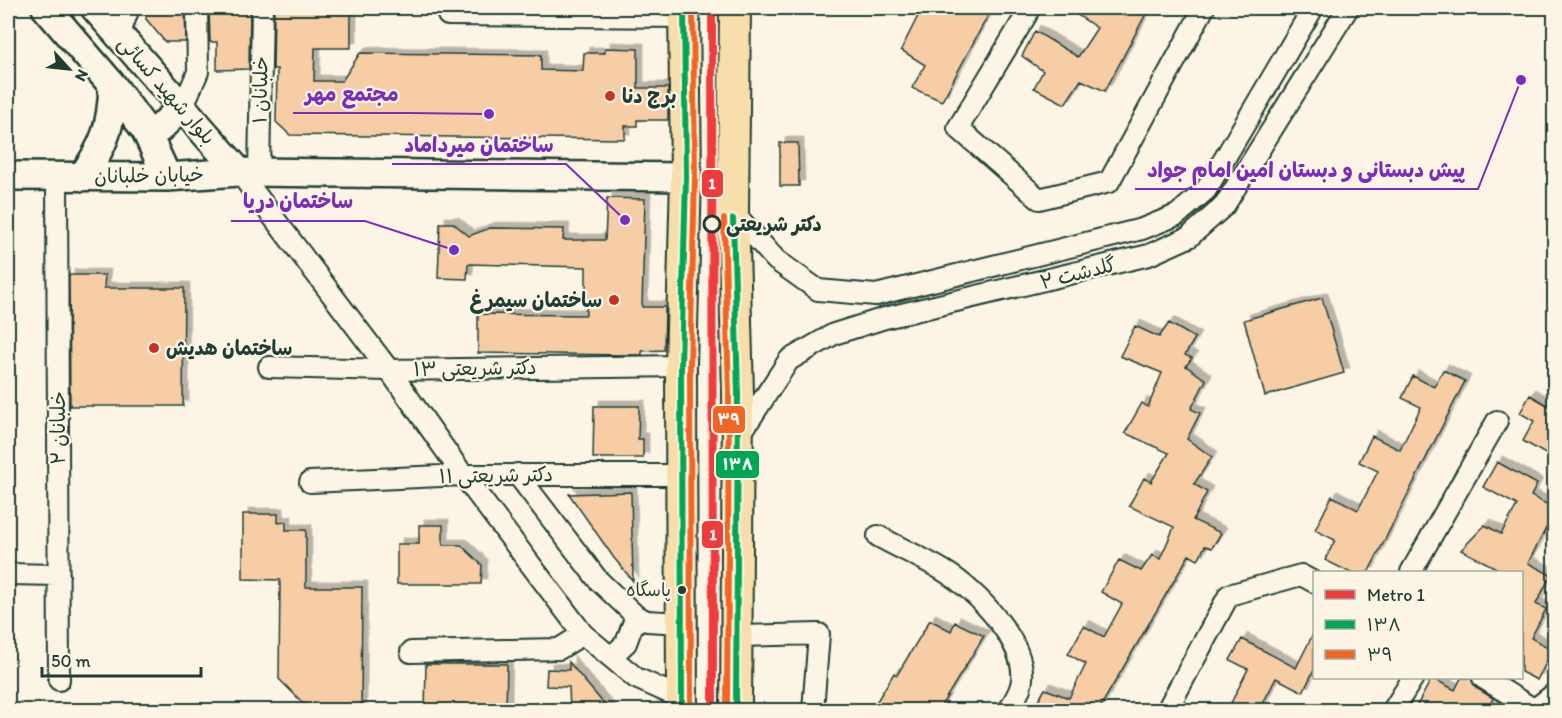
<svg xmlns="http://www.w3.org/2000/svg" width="1562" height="718" font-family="Itim,'Playpen Sans Arabic',sans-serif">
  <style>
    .building { fill: #f6cda5; stroke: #1f3d34; stroke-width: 1.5; filter: url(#shadow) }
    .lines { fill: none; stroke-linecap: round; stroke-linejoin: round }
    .street-casing { stroke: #1f3d34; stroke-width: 24 }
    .secondary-casing { stroke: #1f3d34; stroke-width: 32 }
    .primary-casing { stroke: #1f3d34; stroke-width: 34 }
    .street { stroke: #fcf5e5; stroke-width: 20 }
    .secondary { stroke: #fcf5e5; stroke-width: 27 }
    .primary { stroke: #f8deab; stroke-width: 30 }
    .bus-1-casing { stroke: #fcf5e5; stroke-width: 10 }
    .bus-2-casing { stroke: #fcf5e5; stroke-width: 10 }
    .bus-1 { stroke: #00a651; stroke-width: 6 }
    .bus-2 { stroke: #f26522; stroke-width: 6 }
    .metro-1-casing { stroke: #fcf5e5; stroke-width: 12 }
    .metro-1 { stroke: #ee3c3c; stroke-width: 8 }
    .poi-dot { fill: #c8321e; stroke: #fcf5e5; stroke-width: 2 }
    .stop-dot { fill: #fcf5e5; stroke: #1f3d34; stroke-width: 3 }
    .bus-dot { fill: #1f3d34; stroke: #fcf5e5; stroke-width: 2 }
    .labels { text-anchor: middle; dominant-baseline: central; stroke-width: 4.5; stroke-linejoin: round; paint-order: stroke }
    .bus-label { font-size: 18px; fill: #1f3d34; stroke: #fcf5e5; text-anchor: end }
    .street-label { font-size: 20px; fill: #1f3d34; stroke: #fcf5e5 }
    .poi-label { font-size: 20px; font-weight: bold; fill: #1f3d34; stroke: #fcf5e5; text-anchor: start }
    .stop-label { font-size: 20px; font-weight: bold; fill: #1f3d34; stroke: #fcf5e5; text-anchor: start }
    .leader { fill: none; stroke: #7b2cbf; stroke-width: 2 }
    .callout-dot { fill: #7b2cbf; stroke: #fcf5e5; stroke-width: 2 }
    .callout-label { font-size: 21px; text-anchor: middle; font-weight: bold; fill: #7b2cbf; stroke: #fcf5e5; stroke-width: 4.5; stroke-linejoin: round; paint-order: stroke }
    .line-badge { stroke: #fcf5e5; stroke-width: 2 }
    .badge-label { font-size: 16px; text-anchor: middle; font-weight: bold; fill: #fff }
  </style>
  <defs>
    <filter id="shadow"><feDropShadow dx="5.5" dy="-5.5" stdDeviation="0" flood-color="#0004"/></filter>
  </defs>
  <rect width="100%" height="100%" fill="#fcf5e5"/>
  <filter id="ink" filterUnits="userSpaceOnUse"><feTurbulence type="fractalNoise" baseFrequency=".0167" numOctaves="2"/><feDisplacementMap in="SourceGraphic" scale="12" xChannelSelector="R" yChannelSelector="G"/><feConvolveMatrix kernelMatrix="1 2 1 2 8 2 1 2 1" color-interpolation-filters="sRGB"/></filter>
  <g filter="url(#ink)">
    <!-- building -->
    <path class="building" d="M147 8H185L186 42H165L146 19Z
      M209 8H250L249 69 217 70V42H210Z
      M274 8H351V48H315L314 81H342L360 53 541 55V70L583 71 584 53H605V48L638 49V88H668V120H637V126H625V139L290 135 276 122 277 69H273Z
      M922 8H992L942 101 912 88 925 65 901 50Z
      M1067 8H1149L1105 91 1081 80 1065 104 1034 88 1043 71 1022 56 1035 31 1078 57 1097 28Z
      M780 143H798L799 186H780Z
      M607 198 645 199 642 307H665L664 350 642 351V355H628L478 353V314L586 315V267L468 264 467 279 438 278 440 223H453L469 236 490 228 564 229 563 240H605Z
      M69 275H105L104 288H184L183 406H70Z
      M1322 298 1344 373 1265 396 1244 320Z
      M1169 323 1195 338 1185 355 1192 358 1186 366 1206 380 1191 409 1200 413 1187 439 1212 457 1194 484 1207 492 1193 520 1221 533 1212 548 1205 546 1198 560 1189 555 1098 711H1032L1045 689 1069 698 1086 664 1068 654 1084 626 1104 637 1122 604 1101 592 1119 560 1141 571 1152 555 1160 559 1174 527 1129 506 1144 478 1151 482 1169 453 1125 433 1142 403 1148 407 1162 373 1120 356 1135 326 1159 337Z
      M1443 370 1465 381 1368 573H1351L1325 560 1335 540 1315 530 1332 496 1358 510 1378 471 1359 462 1372 436 1400 450 1421 407 1402 398 1413 376 1434 387Z
      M1530 395 1554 409V459L1523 441 1534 421 1520 413Z
      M594 406H639L638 439H643V458H593Z
      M1497 462 1537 484 1531 496 1554 508V513L1528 563 1551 575 1536 604 1546 609 1531 638 1553 650 1537 680 1521 672V573H1506L1461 550 1485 525 1501 534 1517 505 1483 487Z
      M631 492 633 581 614 558 569 494Z
      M243 514H278V523L286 522V530H306V587H362L361 711H311L279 679 280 580 243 579Z
      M419 525H443V545H461L482 565 481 584H397V544H419Z
      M930 620 951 631 955 622 984 636 938 711H871L894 673 897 675Z
      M1314 632V670L1303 692 1276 678 1259 711H1227L1248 669 1230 660 1242 639 1296 668Z
      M569 662 577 672 610 711H570L569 687 546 686 547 669 569 670Z
      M426 664H507L506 711H425Z
      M1432 678 1455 690 1461 678H1471L1476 688 1493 698 1487 711H1414Z"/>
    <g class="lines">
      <defs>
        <path id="street" d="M1025 8 1027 14 958 128 1039 199 1109 182 1204 8
          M448 15 684 17
          M119 36 129 8
          M183 106 198 72 197 8
          M239 172 389 370 463 475 583 634 636 678 681 698
          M259 173 262 8
          M57 177 59 680
          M733 212 776 260 818 290 876 295 1142 229 1177 215 1206 190 1313 8
          M269 367 389 370 681 366
          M739 436 789 360 834 334 885 318 1149 255 1189 237 1224 206 1348 8
          M517 474 598 580 636 616 626 643 611 657
          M310 482 463 475H682
          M878 536C899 548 923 558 944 571 975 589 1031 646 1021 685 1019 694 1013 702 1009 710
          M1411 572 1497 421
          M8 574 59 575
          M636 616 647 621 682 623
          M735 636 819 634 813 710
          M411 652 559 649 583 634
          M1483 678 1535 710
          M1535 709 1554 694
          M1167 710 1229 595 1301 575 1314 582
          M1393 710 1413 678"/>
        <path id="secondary" d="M46 8 113 86 146 131 167 177
          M95 8 239 172
          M146 131 159 129 183 106
          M8 176 167 177 239 172 686 177
          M82 177C106 143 111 126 113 86"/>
        <path id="primary" d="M735 8 733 212 738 393 736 710
          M682 710 681 366 686 177 684 8"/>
      </defs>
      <!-- street casing -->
      <use href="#street" class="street-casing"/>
      <!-- secondary casing -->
      <use href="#secondary" class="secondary-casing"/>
      <!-- primary casing -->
      <use href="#primary" class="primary-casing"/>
      <!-- street -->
      <use href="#street" class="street"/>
      <!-- secondary -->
      <use href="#secondary" class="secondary"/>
      <!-- primary -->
      <use href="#primary" class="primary"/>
      <defs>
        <path id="bus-1" d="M733 219 738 393 736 710
          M682 710 681 366 686 177 684 8"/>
        <path id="bus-2" d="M724 219 729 393 727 710
          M691 710 690 366 695 177 693 8"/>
      </defs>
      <!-- bus-1 casing -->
      <use href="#bus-1" class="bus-1-casing"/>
      <!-- bus-2 casing -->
      <use href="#bus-2" class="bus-2-casing"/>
      <!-- bus-1 -->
      <use href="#bus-1" class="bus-1"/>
      <!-- bus-2 -->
      <use href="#bus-2" class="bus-2"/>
      <defs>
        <path id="metro-1" d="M712 8 713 710"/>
      </defs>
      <!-- metro-1 casing -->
      <use href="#metro-1" class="metro-1-casing"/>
      <!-- metro-1 -->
      <use href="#metro-1" class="metro-1"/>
    </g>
  </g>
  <!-- markers -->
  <g class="poi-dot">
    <circle cx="610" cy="96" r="6"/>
    <circle cx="614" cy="300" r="6"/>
    <circle cx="154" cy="348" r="6"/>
  </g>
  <circle class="stop-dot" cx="712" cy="224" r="8"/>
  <circle class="bus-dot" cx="682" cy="590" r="5"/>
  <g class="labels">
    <!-- bus labels -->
    <g class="bus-label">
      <text x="671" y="590">پاسگاه</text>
    </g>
    <!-- street labels -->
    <g class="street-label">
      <text transform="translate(167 90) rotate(49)">بلوار شهید کسائی</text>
      <text transform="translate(260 90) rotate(-89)">۱ خلبانان</text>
      <text transform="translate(149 175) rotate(-1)">خیابان خلبانان</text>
      <text transform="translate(1078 273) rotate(-14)">گلدشت ۲</text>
      <text transform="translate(475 368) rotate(-1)">۱۳ دکتر شریعتی</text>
      <text transform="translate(58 428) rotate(-90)">۲ خلبانان</text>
      <text transform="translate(496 475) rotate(-1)">۱۱ دکتر شریعتی</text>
    </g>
    <!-- poi labels -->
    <g class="poi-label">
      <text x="622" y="96">برج دنا</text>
      <text x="602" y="300" text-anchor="end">ساختمان سیمرغ</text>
      <text x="166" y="348">ساختمان هدیش</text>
    </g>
    <!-- stop labels -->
    <g class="stop-label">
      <text x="726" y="224">دکتر شریعتی</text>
    </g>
  </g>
  <!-- callouts -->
  <path class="leader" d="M489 114L410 113H293M625 220L566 164H392M1521 80L1478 189H1135M454 250L365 221H231"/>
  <g class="callout-dot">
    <circle cx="489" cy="114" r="6"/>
    <circle cx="625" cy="220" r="6"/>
    <circle cx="1521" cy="80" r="6"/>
    <circle cx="454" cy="250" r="6"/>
  </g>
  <g class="callout-label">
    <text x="352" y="101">مجتمع مهر</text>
    <text x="479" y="152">ساختمان میرداماد</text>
    <text x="1306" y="177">پیش دبستانی و دبستان امین امام جواد</text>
    <text x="298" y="208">ساختمان دریا</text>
  </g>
  <g class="line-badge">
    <rect x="701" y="169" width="23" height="29" rx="6" fill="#ee3c3c"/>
    <rect x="712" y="405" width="34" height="29" rx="6" fill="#f26522"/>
    <rect x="715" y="450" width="45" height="29" rx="6" fill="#00a651"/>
    <rect x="701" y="520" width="23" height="29" rx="6" fill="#ee3c3c"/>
  </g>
  <g class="badge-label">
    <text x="712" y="189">1</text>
    <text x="729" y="425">۳۹</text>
    <text x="738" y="470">۱۳۸</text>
    <text x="713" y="540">1</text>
  </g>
  <!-- margin -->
  <rect width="1562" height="718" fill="none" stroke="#fcf5e5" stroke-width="30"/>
  <rect x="15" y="15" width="1532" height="688" fill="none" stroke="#1f3d34" stroke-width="2" filter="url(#ink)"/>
  <!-- legend -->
  <rect x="1313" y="571" width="210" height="108" fill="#fcf5e5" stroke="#a4ab9e" stroke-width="1.5"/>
  <rect x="1325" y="590" width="30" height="9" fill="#ee3c3c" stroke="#a4ab9e" stroke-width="1.5"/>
  <text x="1367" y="601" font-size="18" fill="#1f3d34">Metro 1</text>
  <rect x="1325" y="620" width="30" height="9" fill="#00a651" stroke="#a4ab9e" stroke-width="1.5"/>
  <text x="1367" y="631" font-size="18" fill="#1f3d34">۱۳۸</text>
  <rect x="1325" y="650" width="30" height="9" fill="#f26522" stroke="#a4ab9e" stroke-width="1.5"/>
  <text x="1367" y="661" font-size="18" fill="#1f3d34">۳۹</text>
  <!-- north arrow -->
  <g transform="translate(69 69) rotate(117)" stroke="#fcf5e5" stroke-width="4.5" paint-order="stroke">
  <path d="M0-4.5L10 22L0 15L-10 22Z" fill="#1f3d34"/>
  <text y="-9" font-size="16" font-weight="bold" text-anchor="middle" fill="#1f3d34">N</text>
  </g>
  <!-- scale -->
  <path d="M42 667v9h159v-9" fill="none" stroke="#1f3d34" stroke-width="3"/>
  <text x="51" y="667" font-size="18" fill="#1f3d34" stroke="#fcf5e5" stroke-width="4.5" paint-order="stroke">50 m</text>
</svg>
